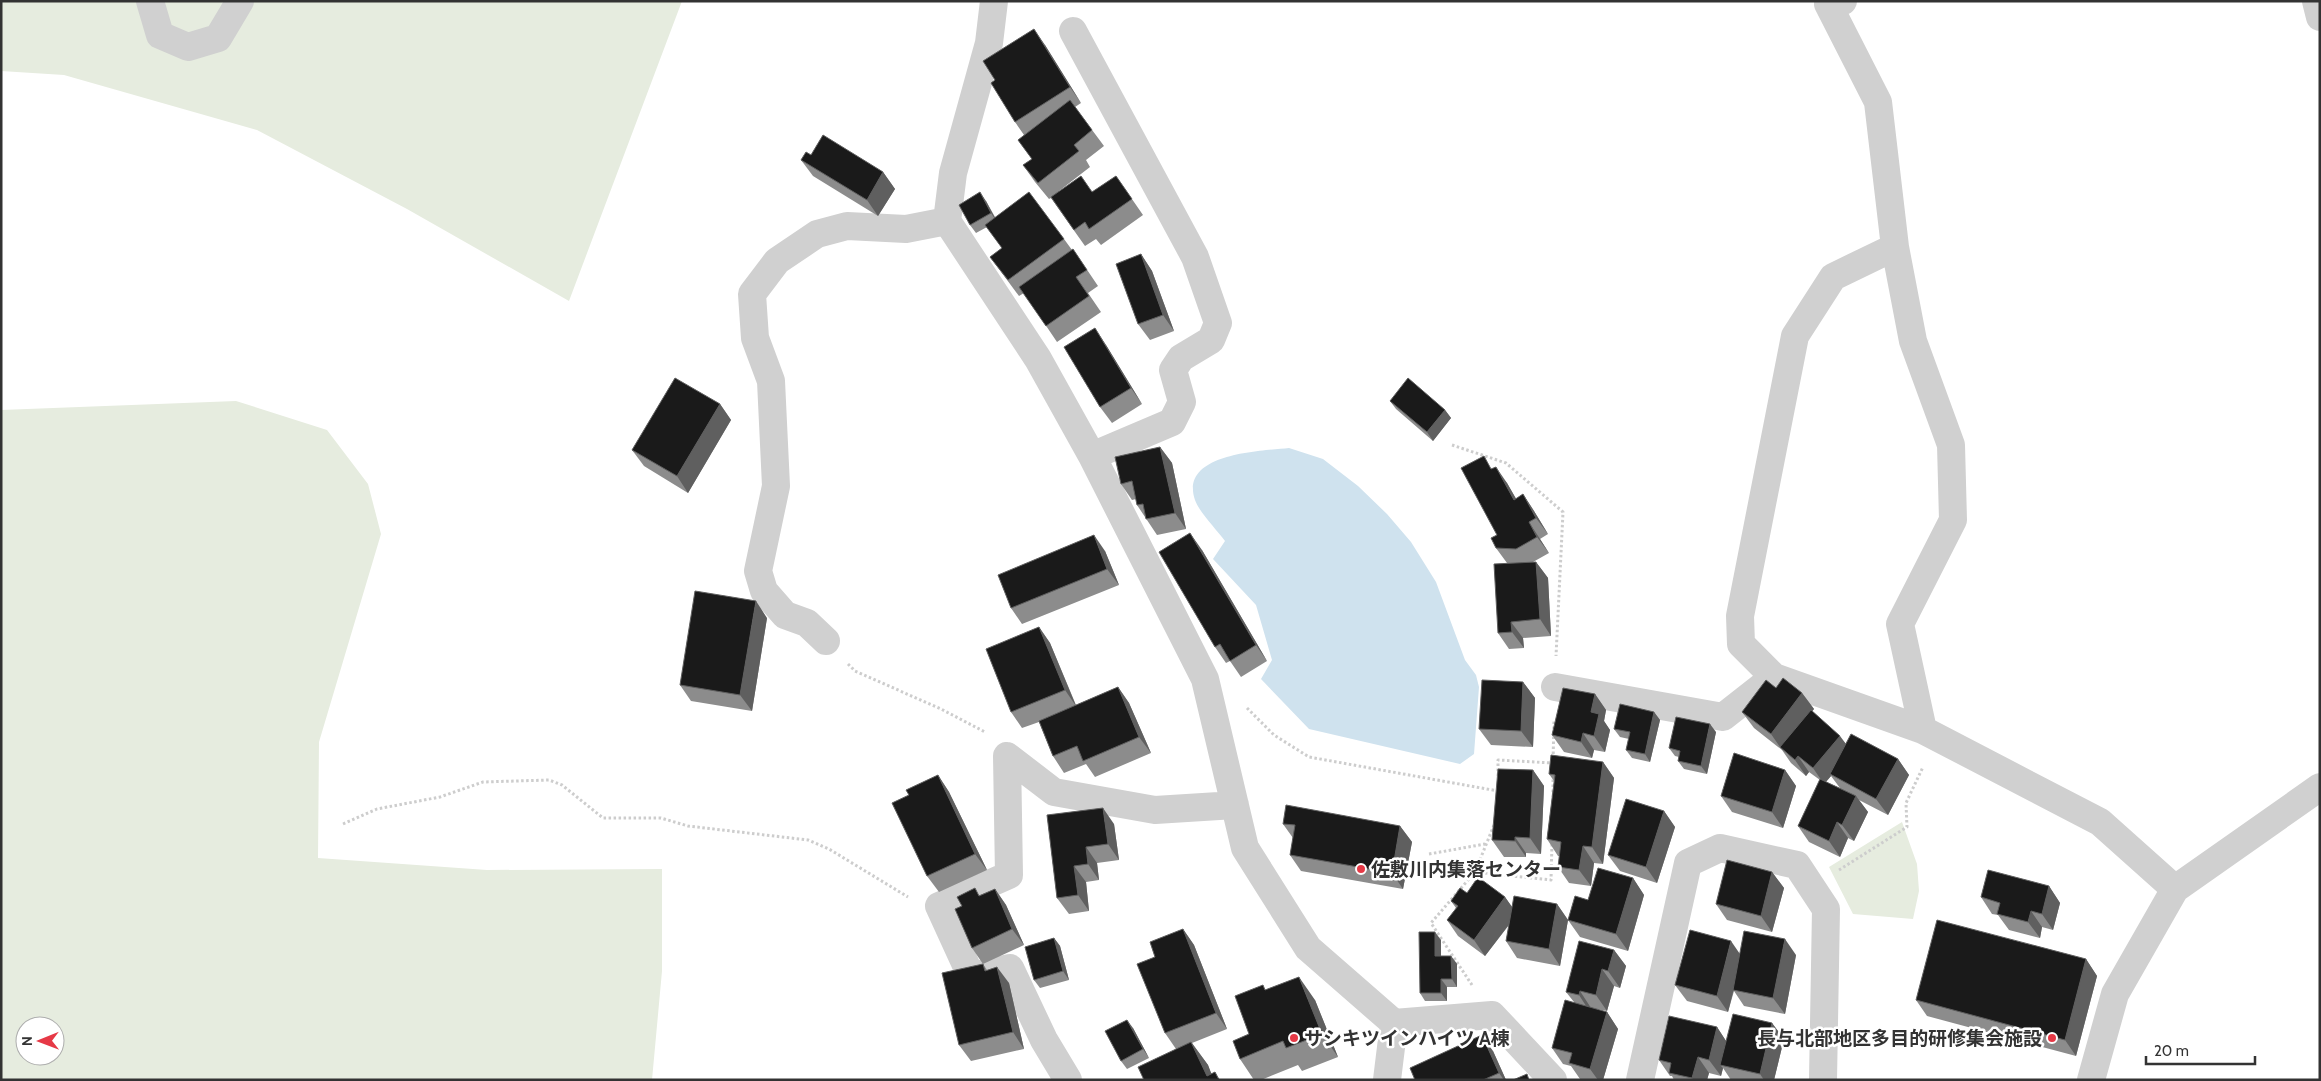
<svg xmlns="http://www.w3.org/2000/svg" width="2321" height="1081" font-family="Cabin,'Noto Sans JP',sans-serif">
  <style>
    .green { fill: #e6ecdf; fill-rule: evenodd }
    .water { fill: #cfe2ee }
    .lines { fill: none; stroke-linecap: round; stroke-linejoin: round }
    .path { stroke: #cdcdcd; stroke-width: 3; stroke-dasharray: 2.5 2.5; stroke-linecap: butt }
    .minor { stroke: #d0d0d0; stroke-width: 28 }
    .wall { fill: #8c8c8c; fill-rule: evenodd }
    .shaded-wall { fill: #5f5f5f }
    .building { fill: #1a1a1a; stroke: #5f5f5f }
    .poi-dot { fill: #e63946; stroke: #fff; stroke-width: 2 }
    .labels { text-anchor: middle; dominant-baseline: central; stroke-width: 5; stroke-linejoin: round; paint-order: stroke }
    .poi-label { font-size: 19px; font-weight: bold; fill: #333; stroke: #fff; text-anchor: start }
  </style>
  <rect width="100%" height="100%" fill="#fff"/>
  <!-- green -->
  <path class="green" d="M1 1H682L569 301 407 209 257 130 64 75 1 71Z
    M236 401 327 430 368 484 381 534 319 742 318 858 487 870 662 869V971L652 1080H1V410ZM25 1026H55V1056H25Z
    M1902 822 1917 864 1919 891 1913 919 1853 914 1829 867Z"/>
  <!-- water -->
  <path class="water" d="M1289 448 1323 459 1358 486 1387 514 1411 542 1436 582 1465 660 1476 675 1479 687 1474 754 1460 764 1309 729 1261 679 1272 660 1256 605 1213 559 1225 541C1217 530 1199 512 1195 500 1179 453 1261 451 1289 448Z"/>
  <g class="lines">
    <!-- path -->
    <path class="path" d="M1452 445 1506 463 1563 512 1556 656
      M848 664 855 671 941 709 985 732
      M1247 708 1274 735 1309 757 1498 791 1497 794
      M1498 776V760L1553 763 1554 720
      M1553 797V776
      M343 824 377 809 440 797 483 782 549 780 562 785 603 818H661L688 826 808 840 829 849 908 897
      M1429 854 1485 844
      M1839 870 1907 827 1906 803 1923 767
      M1475 872 1551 880 1552 843
      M1472 985 1431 923 1475 872 1494 825"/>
    <!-- minor -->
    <path class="minor" d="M150 1 160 35 188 47 218 38 240 1
      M994 1 989 43 953 173 947 221 1038 359 1092 456 1205 679 1245 848 1308 948 1394 1023 1492 1015 1553 1080
      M1843 1 1828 4 1878 102 1895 247 1913 341 1951 445 1953 520 1900 624 1923 730
      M2316 1 2320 17
      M1073 31 1195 257 1218 323 1211 340 1181 358 1173 370 1182 402 1172 422 1092 456
      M826 641 807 623 785 615 764 591 758 571 776 486 771 381 755 338 752 294 777 261 817 234 847 226 906 229 947 221
      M1774 677 1741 644 1740 616 1795 336 1833 277 1895 247
      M1555 687 1723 717 1774 677 1923 730 2100 822 2175 889
      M1007 756 1009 875 939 906 971 976 1010 968 1044 1040 1068 1080
      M1007 756 1054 792 1155 810 1235 805
      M1387 1080 1394 1023
      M1640 1080 1688 863 1720 848 1797 865 1826 909 1823 1080
      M2091 1080 2115 994 2175 889 2320 787"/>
  </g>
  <!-- wall -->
  <path class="wall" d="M1045 45 1081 103 1075 107 1104 146 1086 160 1090 167 1059 191 1092 192 1116 176 1143 215 1101 245 1096 239 1085 246 1051 198 1049 199 1035 182 1023 165 1032 159 1018 140 1024 135 1015 122Z
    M811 155 883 172 895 189 878 216 813 176 801 160Z
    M986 201 995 217 1064 239 1072 250 1073 249 1098 286 1088 293 1101 312 1057 342 1024 293 1019 296 990 257 1002 248 987 227 976 233 970 225Z
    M1141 254 1152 271 1174 331 1150 340 1138 324Z
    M1106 345 1142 404 1112 423 1100 407Z
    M1390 401 1445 410 1451 418 1433 441 1396 409Z
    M720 404 731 420 688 493 644 466 632 450Z
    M1160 447 1172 463 1186 529 1157 535 1137 505 1136 499 1132 500 1121 484Z
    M1493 469 1507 483 1516 499 1523 494 1534 511 1548 534 1540 539 1549 553 1533 562H1536L1548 578 1551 636 1523 638 1524 648 1509 649 1498 633 1507 563 1496 548 1497 535Z
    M1202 550 1267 661 1241 677 1230 661 1226 663 1215 647Z
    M1105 551 1119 585 1022 624 1011 608Z
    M767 618 752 711 691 701 680 685Z
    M1039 627 1050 643 1076 705 1118 687 1129 703 1151 753 1095 777 1086 764 1064 773 1053 756 1039 722 1022 728 1011 712Z
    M1523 682 1535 698 1533 747 1491 745 1479 729Z
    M1776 688 1802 693 1814 709 1812 711 1846 744 1898 759 1909 775 1888 815 1859 800 1868 812 1854 841 1848 838 1840 857 1809 842 1798 826 1820 780 1809 772 1806 776 1791 763 1782 750 1754 728 1742 712ZM1831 776 1840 788 1826 782Z
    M1595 694 1606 710 1604 721 1610 730 1605 752 1594 750 1592 758 1564 752 1552 735Z
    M1654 712 1660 720 1650 762 1632 758 1626 750 1629 739 1620 737 1614 729Z
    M1716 732 1707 774 1684 769 1678 761 1679 757 1675 756 1669 748Z
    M1603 762 1614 778 1603 864 1594 863 1591 886 1569 883 1558 867 1560 856H1558L1547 839 1554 781 1549 774Z
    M1533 770 1544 786 1541 854 1526 853V857H1504L1492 840Z
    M1785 770 1796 786 1783 828 1732 812 1721 796Z
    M938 775 949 792 987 870 939 892 927 876 909 795Z
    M1664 811 1675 827 1657 883 1620 871 1608 855Z
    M1047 815 1114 824 1119 860 1097 863 1099 880 1086 882 1089 911 1069 914 1057 898Z
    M1283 824 1400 826 1412 842 1403 889 1301 871 1290 855 1293 838Z
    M1772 872 1784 888 1772 932 1727 920 1716 904Z
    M1633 878 1644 895 1628 951 1580 937 1568 920 1560 966 1517 958 1506 941 1509 925 1485 956 1458 936 1447 920 1456 908 1451 901 1467 893 1505 897 1512 907 1557 904 1568 920 1588 900Z
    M2049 886 2060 903 2053 930 2042 927 2040 938 2009 930 1998 915 1992 914 1981 897Z
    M995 889 1006 905 1024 945 983 964 972 948 962 906 980 895Z
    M1183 929 1194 945 1227 1029 1192 1043 1208 1065 1211 1074 1215 1072 1220 1080H1144L1176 1049 1165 1033 1155 957Z
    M1054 938 1060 946 1069 980 1040 988 1034 980Z
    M1441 940V956H1451L1457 964V987H1447V1001H1425L1420 993Z
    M1614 950 1626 966 1620 988 1614 986 1607 1011 1591 1008 1607 1012 1618 1029 1603 1080H1583L1580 1079 1571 1066 1563 1064 1552 1048 1574 1002 1566 992Z
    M1740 954 1796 955 1785 1014 1744 1006 1734 991 1728 1012 1687 1001 1675 985Z
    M2086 959 2097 976 2076 1056 1927 1016 1916 1000Z
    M983 964 987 970 1009 983 1024 1049 971 1061 959 1045Z
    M1266 990 1315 1000 1338 1057 1302 1071 1298 1065 1261 1080H1254L1240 1059Z
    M1772 1023 1784 1039 1774 1080H1731L1723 1068 1721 1076 1709 1073 1707 1080H1674L1672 1076H1670L1659 1060 1717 1027 1726 1041Z
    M1133 1028 1149 1058 1127 1069 1121 1061Z
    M1493 1051 1506 1080H1415Z"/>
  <!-- shaded-wall -->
  <path class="shaded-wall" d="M1034 29 1045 45 1081 103 1070 87Z
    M883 172 895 189 878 216 867 200Z
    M980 192 986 201 997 222 991 213Z
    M1141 254 1152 271 1174 331 1163 315Z
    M1095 328 1106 345 1142 404 1131 388Z
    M720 404 731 420 688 493 677 476Z
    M1445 410 1451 418 1433 441 1427 432Z
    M1160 447 1172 463 1186 529 1175 513Z
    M1496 467 1507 483 1526 516 1514 500Z
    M1523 494 1534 511 1548 534 1536 518Z
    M1529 522 1540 539 1549 553 1537 537Z
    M1190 533 1202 550 1267 661 1256 645Z
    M1094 535 1105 551 1119 585 1107 569Z
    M1536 562 1548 578 1551 636 1540 619Z
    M756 601 767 618 752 711 740 695Z
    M1511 622 1523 638 1524 648 1512 632Z
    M1039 627 1050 643 1076 706 1065 690Z
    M1523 682 1535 698 1533 747 1521 731Z
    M1118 687 1129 703 1151 753 1139 737Z
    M1802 693 1814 709 1783 750 1780 747 1771 734Z
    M1595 694 1606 710 1604 721 1610 730 1605 752 1594 736 1591 712Z
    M1654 712 1660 720 1650 762 1645 754Z
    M1710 724 1716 732 1707 774 1701 766Z
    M1583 733 1594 750 1592 758 1581 742Z
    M1840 736 1852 752 1830 774 1831 776 1824 784 1813 768Z
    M1798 756 1809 772 1806 776 1795 760Z
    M1898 759 1909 775 1888 815 1876 799Z
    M1603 762 1614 778 1603 864 1592 847Z
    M1533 770 1544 786 1541 854 1530 838Z
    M1785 770 1796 786 1783 828 1772 812Z
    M938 775 949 792 987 870 975 854Z
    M1856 796 1868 812 1854 841 1842 825Z
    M1103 808 1114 824 1119 860 1108 844Z
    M1664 811 1675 827 1657 883 1646 867Z
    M1837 822 1848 838 1840 857 1829 841Z
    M1400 826 1412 842 1403 889 1392 873Z
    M1515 837 1526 853V857L1515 841Z
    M1583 846 1594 863 1591 886 1579 870Z
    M1086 847 1097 863 1099 880 1088 864Z
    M1074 866 1086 882 1089 911 1078 895Z
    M1772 872 1784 888 1772 932 1761 916Z
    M1633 878 1644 895 1628 951 1616 934Z
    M2049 886 2060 903 2053 930 2042 914Z
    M995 889 1006 905 1024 945 1012 929Z
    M1505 897 1517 914 1485 956 1474 940Z
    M1557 904 1568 920 1560 966 1549 949Z
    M2031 911 2042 927 2040 938 2028 922Z
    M1183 929 1194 945 1227 1029 1216 1013Z
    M1435 932 1441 940V965L1435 956Z
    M1054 938 1060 946 1069 980 1063 971Z
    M1785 939 1796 955 1785 1014 1773 998Z
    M1731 941 1742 957 1728 1012 1717 996Z
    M1614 950 1626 966 1620 988 1608 971Z
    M1451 956 1457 964V987L1452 979Z
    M2086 959 2097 976 2076 1056 2065 1040Z
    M997 967 1009 983 1024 1049 1013 1032Z
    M1602 969 1614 986 1607 1011 1596 995Z
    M1299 977 1315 1000 1338 1057 1322 1034Z
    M1441 979 1447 987V1001L1441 993Z
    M1580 991 1591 1008 1590 1012 1579 995Z
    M1607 1012 1618 1029 1603 1080H1598L1590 1069Z
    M1127 1020 1133 1028 1149 1058 1143 1049Z
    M1772 1023 1784 1039 1774 1080H1764L1760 1074Z
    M1717 1027 1728 1044 1720 1065 1723 1068 1721 1076 1709 1060Z
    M1482 1035 1493 1051 1506 1080H1504L1499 1073Z
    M1191 1042 1208 1065 1214 1080 1207 1076Z
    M1698 1057 1709 1073 1707 1080H1693L1692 1078Z"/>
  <!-- building -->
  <path class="building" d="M1034 29 1070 87 1015 122 991 83 995 80 983 61Z
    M1070 100 1092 130 1074 145 1079 151 1038 183 1023 165 1032 159 1018 140Z
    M823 135 883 172 867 200 801 160 806 152 811 155Z
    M1081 176 1092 192 1116 176 1132 199 1089 229 1085 222 1074 230 1051 197Z
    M980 192 991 213 970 225 959 205Z
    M1029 192 1064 239 1008 280 990 257 1002 248 985 225Z
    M1073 249 1087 270 1076 277 1089 296 1046 326 1019 287Z
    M1141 254 1163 315 1138 324 1116 264Z
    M1095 328 1131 388 1100 407 1064 347Z
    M675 378 720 404 677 476 632 450Z
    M1408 378 1445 410 1427 432 1390 401Z
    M1160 447 1175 513 1146 519 1143 504 1137 505 1132 481 1121 484 1115 457Z
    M1484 456 1491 469 1496 467 1514 500 1523 494 1536 518 1529 522 1537 537 1516 549 1496 548 1491 538 1497 535 1461 468Z
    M1190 533 1256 645 1230 661 1220 644 1215 647 1159 552Z
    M1094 535 1107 569 1011 608 998 575Z
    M1536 562 1540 619 1511 622 1512 632 1498 633 1494 564Z
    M695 591 756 601 740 695 680 685Z
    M1039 627 1065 690 1011 712 986 649Z
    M1783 678 1802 693 1771 734 1742 712 1766 680 1776 688Z
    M1482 680 1523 682 1521 731 1479 729Z
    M1118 687 1139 737 1083 761 1077 746 1053 756 1039 721Z
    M1563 688 1595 694 1591 712 1599 714 1594 736 1583 733 1581 742 1552 735Z
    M1620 704 1654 712 1645 754 1626 750 1630 732 1614 729Z
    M1811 710 1840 736 1813 768 1798 756 1795 760 1780 747Z
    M1676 717 1710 724 1701 766 1678 761 1680 751 1669 748Z
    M1851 734 1898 759 1876 799 1830 774Z
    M1734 753 1785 770 1772 812 1721 796Z
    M1551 755 1603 762 1592 847 1583 846 1579 870 1558 867 1561 842 1547 839 1555 775 1549 774Z
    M1498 769 1533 770 1530 838 1515 837V841L1492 840Z
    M938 775 975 854 927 876 892 803 909 795 906 790Z
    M1820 779 1856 796 1842 825 1837 822 1829 841 1798 826Z
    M1626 799 1664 811 1646 867 1608 855Z
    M1286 805 1400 826 1392 873 1290 855 1295 825 1283 824Z
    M1103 808 1108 844 1086 847 1088 864 1074 866 1078 895 1057 898 1047 815Z
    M1727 860 1772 872 1761 916 1716 904Z
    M1598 868 1633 878 1616 934 1568 920 1575 896 1588 900Z
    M1988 870 2049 886 2042 914 2031 911 2028 922 1997 914 2000 903 1981 897Z
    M1478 877 1505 897 1474 940 1447 920 1458 906 1451 901 1460 888 1467 893Z
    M975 888 979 896 995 889 1012 929 972 948 955 909 962 906 957 897Z
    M1514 896 1557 904 1549 949 1506 941Z
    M1937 920 2086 959 2065 1040 1916 1000Z
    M1183 929 1216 1013 1165 1033 1137 964 1155 957 1150 942Z
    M1690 930 1731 941 1717 996 1675 985Z
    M1744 931 1785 939 1773 998 1733 990Z
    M1419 932H1435V956H1451L1452 979H1441V993H1420Z
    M1054 938 1063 971 1034 980 1025 947Z
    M1579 941 1614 950 1608 971 1602 969 1596 995 1580 991 1579 995 1566 992Z
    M983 964 985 971 997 967 1013 1032 959 1045 942 973Z
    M1299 977 1322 1034 1286 1048 1283 1041 1240 1059 1233 1041 1249 1034 1235 996 1263 985 1265 990Z
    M1565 1000 1607 1012 1590 1069 1569 1063 1572 1053 1552 1048Z
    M1733 1014 1772 1023 1760 1074 1720 1065Z
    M1669 1016 1717 1027 1709 1060 1698 1057 1692 1078 1669 1073 1671 1063 1659 1060Z
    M1127 1020 1143 1049 1121 1061 1105 1031Z
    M1482 1035 1499 1073 1483 1080H1415L1410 1068Z
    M1191 1042 1207 1076 1215 1072 1219 1080H1144L1138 1067Z
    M1527 1074 1529 1080H1513Z"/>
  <!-- markers -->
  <g class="poi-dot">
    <circle cx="1361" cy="869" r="5"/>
    <circle cx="1294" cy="1038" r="5"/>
    <circle cx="2052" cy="1038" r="5"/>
  </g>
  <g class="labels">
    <!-- poi labels -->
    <g class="poi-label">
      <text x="1371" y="869">佐敷川内集落センター</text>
      <text x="1304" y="1038">サシキツインハイツ A棟</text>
      <text x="2042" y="1038" text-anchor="end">長与北部地区多目的研修集会施設</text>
    </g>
  </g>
  <!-- border -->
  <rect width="2321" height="1081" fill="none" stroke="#333333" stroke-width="5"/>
  <!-- north arrow -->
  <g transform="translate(40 1041) rotate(269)"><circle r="24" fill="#ffffff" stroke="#adadad"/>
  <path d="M0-4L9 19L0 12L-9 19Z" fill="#e63946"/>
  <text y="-8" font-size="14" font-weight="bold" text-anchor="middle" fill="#333333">N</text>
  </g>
  <!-- scale -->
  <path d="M2146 1056v8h109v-8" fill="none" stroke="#333333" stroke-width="2.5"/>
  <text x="2154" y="1056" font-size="15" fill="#333333" stroke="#ffffff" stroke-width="4" paint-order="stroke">20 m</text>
</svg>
